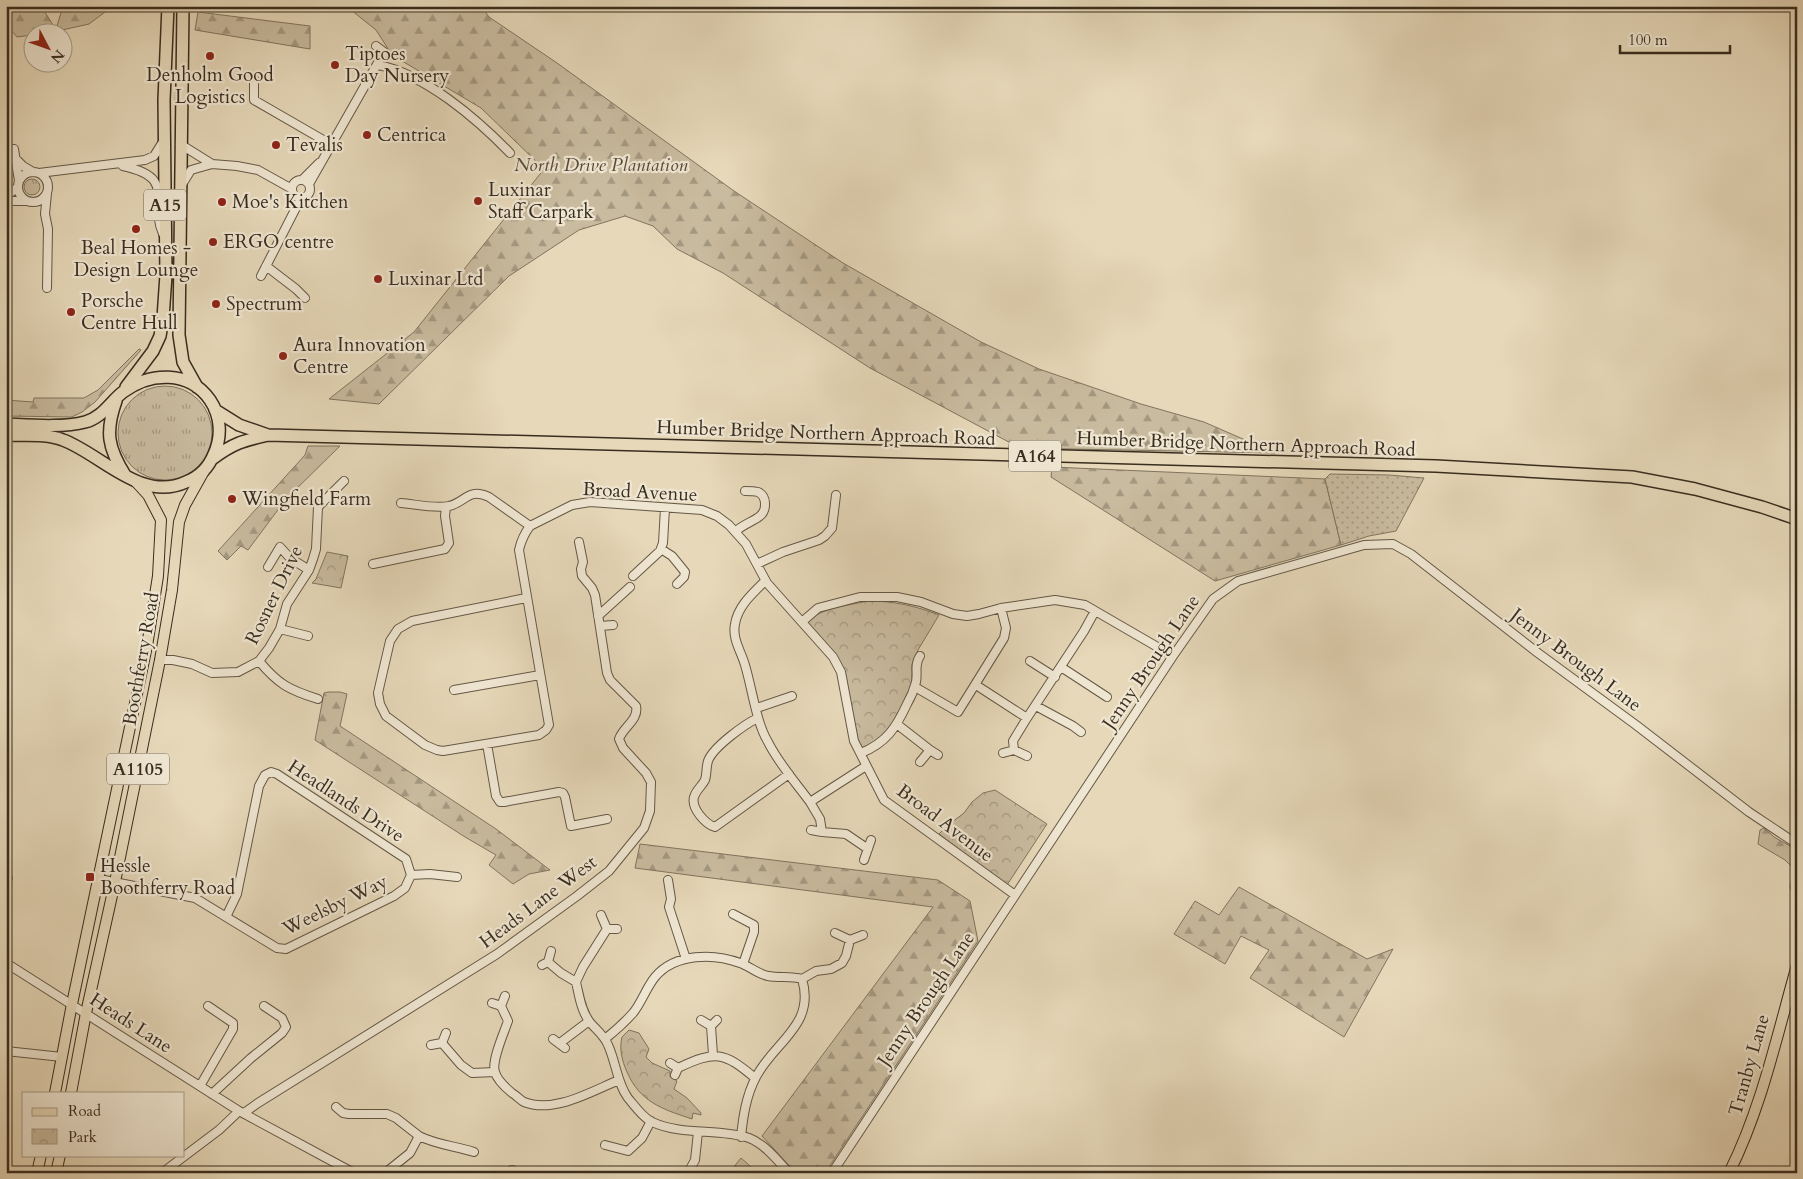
<svg xmlns="http://www.w3.org/2000/svg" width="1803" height="1179" font-family="Cardo,serif">
  <style>
    .grass { fill: url(#grass-tufts); stroke: #81745f }
    .forest { fill: url(#forest-firs); stroke: #81745f }
    .park { fill: url(#park-crowns); stroke: #81745f }
    .garden { fill: url(#garden-dots); stroke: #81745f }
    .lines { fill: none; stroke-linecap: round; stroke-linejoin: round }
    .minor-casing { stroke: #645846; stroke-width: 10 }
    .major-casing { stroke: #392d1f; stroke-width: 12 }
    .highway-casing { stroke: #392d1f; stroke-width: 14 }
    .minor { stroke: #efe6d2; stroke-width: 8 }
    .major { stroke: #e6d8b9; stroke-width: 10 }
    .highway { stroke: #e6d8b9; stroke-width: 11 }
    .poi-dot { fill: #8f2418; stroke: #efe6d2; stroke-width: 2 }
    .labels { text-anchor: middle; dominant-baseline: central; stroke-width: 4.5; stroke-linejoin: round; paint-order: stroke }
    .shield { fill: #efe6d2; stroke: #706455; stroke-width: 1 }
    .shield-label { font-size: 18px; font-weight: bold; fill: #392d1f }
    .poi-label { font-size: 19px; fill: #392d1f; stroke: #efe6d2; text-anchor: start }
    .park-label { font-size: 19px; font-style: italic; fill: #564939; stroke: #efe6d2 }
    .street-label { font-size: 19px; fill: #392d1f; stroke: #efe6d2 }
  </style>
  <defs>
    <pattern id="grass-tufts" width="24" height="20" patternUnits="userSpaceOnUse" patternTransform="scale(1.25)"><rect width="24" height="20" fill="#c9bb9f"/><path d="M3 7l-1-3M5 7V3M7 7l1-3M15 17l-1-3M17 17v-4M19 17l1-3" fill="none" stroke="#a49881"/></pattern>
    <pattern id="forest-firs" width="22" height="20" patternUnits="userSpaceOnUse" patternTransform="scale(1.25)"><rect width="22" height="20" fill="#c9bb9f"/><path d="M5 1l3.5 6h-7zM16 11l3.5 6h-7z" fill="#a49881"/></pattern>
    <pattern id="park-crowns" width="20" height="18" patternUnits="userSpaceOnUse" patternTransform="scale(1.25)"><rect width="20" height="18" fill="#c9bb9f"/><path d="M2 6a3 3 0 1 1 6 0M12 15a3 3 0 1 1 6 0" fill="none" stroke="#a49881"/></pattern>
    <pattern id="garden-dots" width="8" height="8" patternUnits="userSpaceOnUse" patternTransform="scale(1.25)"><rect width="8" height="8" fill="#c9bb9f"/><path d="M2 2h.1M6 6h.1" fill="none" stroke="#a49881" stroke-width="1.8" stroke-linecap="round"/></pattern>
  </defs>
  <rect width="100%" height="100%" fill="#e6d8b9"/>
  <filter id="stains"><feTurbulence type="fractalNoise" baseFrequency=".004" numOctaves="4"/><feColorMatrix values="0 0 0 0 .2 0 0 0 0 .09 0 0 0 0 .02 0 0 0 .5 -.17"/></filter>
  <radialGradient id="worn" r=".72"><stop offset=".6" stop-color="#630" stop-opacity="0"/><stop offset="1" stop-color="#630" stop-opacity=".3"/></radialGradient>
  <!-- grass -->
  <path class="grass" d="M24 187a8 8 0 1 1 16 0a8 8 0 1 1-16 0Z
    M118 433a47 47 0 1 1 94 0a47 47 0 1 1-94 0Z"/>
  <!-- forest -->
  <path class="forest" d="M14 6H41L53 25 57 26 63 6H69L73 11 86 6H113L89 24 53 32H32V35L17 37 6 24V16Z
    M346 6H481L489 17 557 63 734 191 843 263 981 342 1039 369 1141 404 1204 422 1275 453 1020 448 870 368 723 273 677 249 653 226 625 216 579 230 509 276 379 404 329 399 414 332 544 169 481 108 392 55 376 30Z
    M198 12 310 26V49L195 30Z
    M139 349 141 350 95 402 82 412 72 417 6 416V400L33 402 34 398H84L98 390Z
    M308 446H340L286 499 248 550 241 546 227 560 218 551 305 455Z
    M1052 467 1325 479 1341 545 1215 581 1051 477Z
    M328 692H340L347 694 340 726 496 829 550 870 529 874 513 884 489 865 496 855 465 837 315 740 324 693Z
    M1764 828 1774 837 1797 850V909L1790 887 1794 869 1785 860 1758 844 1760 830Z
    M640 844 938 880 970 901 978 941 825 1173H796L762 1136 933 907 635 868Z
    M1239 887 1367 959 1393 949 1344 1037 1250 978 1269 950 1241 936 1225 964 1174 934 1195 901 1219 915Z
    M741 1158 758 1173H729Z"/>
  <!-- park -->
  <path class="park" d="M327 552 348 556 341 588 312 583 316 579Z
    M869 601C894 601 916 606 939 615L918 650 912 665V688L891 726 877 742 861 750 859 748 843 669 835 654 807 623C815 609 854 604 869 601Z
    M995 790 1047 824 1007 885 939 834 948 825 964 813 972 802 983 793Z
    M629 1030 639 1033 649 1049 646 1057 652 1063 670 1071V1077L677 1081 674 1089 687 1098 701 1113V1115L693 1113 692 1119C662 1109 640 1102 627 1072 622 1061 619 1049 622 1037Z"/>
  <!-- garden -->
  <path class="garden" d="M1330 474 1389 475 1424 478 1396 531 1369 536 1341 545 1325 479Z"/>
  <g class="lines">
    <defs>
      <path id="minor" d="M378 65C425 74 477 119 510 153
        M254 79V100L332 145
        M180 144 212 164
        M14 149 19 181
        M16 159 23 166 33 172
        M123 166C178 178 148 200 163 234
        M18 187a15 15 0 1 1 30 0a15 15 0 1 1-30 0Z
        M39 173 145 160 154 156 164 140
        M292 189a9 9 0 1 1 18 0a9 9 0 1 1-18 0Z
        M302 180 319 163
        M183 183 191 170 212 164 237 166 258 170 292 189
        M309 184 384 52 376 46
        M47 193 45 214 48 229 47 288
        M6 196 18 187
        M6 201H27
        M266 266 296 289 305 298
        M261 276 301 198
        M401 503C414 504 436 509 449 506 465 503 468 487 489 497L530 526
        M736 531C744 524 754 521 760 516 767 510 767 496 758 492 754 491 749 491 745 491
        M661 549 672 556 685 572 684 577 677 584
        M373 564 445 549 449 543 445 516 446 507
        M757 564 783 552 819 540 825 536 832 528 836 495
        M268 567 280 547 290 558 309 570
        M633 576 660 551 663 543 665 508
        M765 581C752 594 738 606 735 624 732 639 741 651 745 665 752 688 756 722 768 742 779 764 796 783 810 802L866 766
        M526 598 412 621 398 629 390 641 378 693 380 704 386 716 425 745 437 750 443 751 539 735 546 730 549 725 519 550C521 541 524 534 530 526L572 505 590 502 702 510 717 516 729 525 746 544 767 583 833 657 841 672 854 741 884 800 1015 895
        M598 616 630 587
        M803 621 818 608 860 597H897L921 602 953 614 967 616 979 614 1001 608 1055 600 1085 605 1173 656
        M600 626 613 625
        M280 629 308 636
        M160 660H173L192 664 212 673 238 672 259 661 269 648 280 629 287 604 309 570 313 559 316 549 318 507 344 481
        M259 661C278 684 289 690 318 699
        M1030 661 1055 677
        M1061 667 1107 697
        M976 685 1027 718 1013 741 1014 750
        M915 687 958 712 1004 638 1006 628 1001 608
        M454 690 540 675
        M1036 706 1073 726 1081 732
        M757 708 792 696
        M758 718C745 724 713 747 708 761 706 767 707 774 705 780 702 786 696 790 694 797 691 808 705 824 715 827L789 774
        M1027 718 1084 631 1095 611
        M898 725 930 750
        M487 744 496 796 500 802H504L559 792 563 793 565 797 571 826 607 819
        M861 753C886 743 896 728 907 704 911 697 914 690 916 682 918 672 914 665 920 656
        M1003 753 1014 750 1027 756
        M920 762 930 750 938 755
        M810 802 820 819 822 832 846 834 868 849
        M811 830 822 832
        M864 860 871 840
        M6 877 8 878
        M99 879 195 898 277 948 286 949 394 896 405 888 411 875
        M668 880 671 899 669 907 686 959
        M733 914 754 925V932L743 964
        M601 915 607 929H617
        M226 917 237 894 259 786 265 775 271 772 277 774 406 859 411 875 430 874 457 877
        M607 929 583 967 576 982C579 995 581 1010 589 1021 595 1029 604 1035 608 1045 616 1062 617 1083 628 1098 634 1105 643 1118 652 1122 683 1136 718 1128 749 1138 765 1144 778 1161 789 1173
        M835 933 850 940 863 935
        M548 962 561 973 576 982
        M6 963 239 1111 354 1173
        M542 965 548 962 551 951
        M802 979 816 971 831 969 842 963 846 956 850 940
        M492 1003 501 1006 505 996
        M501 1006 508 1021C504 1033 491 1061 495 1072 497 1080 506 1088 512 1093 516 1095 520 1100 524 1102 554 1114 592 1091 619 1080
        M701 1020 711 1026 717 1020
        M711 1026 713 1055
        M553 1039 565 1048
        M605 1039C615 1031 625 1022 633 1013 642 1002 646 988 655 977 675 953 714 953 740 963 749 966 758 974 768 976 779 978 791 976 802 979 816 1025 774 1042 756 1077 746 1096 743 1117 741 1137
        M442 1043 461 1065 472 1073 495 1072
        M560 1043 589 1021
        M431 1045 442 1043 446 1033
        M6 1051 62 1057
        M670 1063 678 1068 675 1075
        M678 1068C716 1050 724 1052 755 1078
        M200 1086 233 1029V1023L208 1006
        M212 1094 251 1058 282 1033 286 1027 282 1018 264 1006
        M336 1107 343 1113 349 1114H387L396 1118 419 1136
        M244 1113 258 1103 497 954 577 896 609 871 644 828 650 811 651 782 646 773 623 748 619 739C623 727 639 720 636 706L610 680 607 673 595 595 592 588 582 576 581 569 583 562 579 542
        M605 1145 628 1151 642 1138 651 1121
        M512 1170 514 1173
        M162 1173 219 1130 239 1111
        M388 1173 390 1169 410 1153 419 1136C437 1145 456 1146 474 1152
        M688 1173 695 1160 698 1132
        M832 1173 1173 656 1213 599 1238 581 1364 545 1393 544 1411 554 1538 653 1636 725 1749 812 1797 844"/>
      <path id="major" d="M55 1093 72 1004 147 646 158 576 161 520 148 495 136 482
        M71 1093 86 1013 115 882 160 660 172 590 179 522 185 505 204 471
        M37 1173 41 1155
        M56 1173 60 1155
        M1729 1173C1762 1107 1777 1035 1797 965"/>
      <path id="highway" d="M183 6 179 335 183 362 197 387
        M126 387 153 351 160 336 163 318 166 275 164 100 168 6
        M116 401C105 432 108 448 125 475
        M215 410 239 425 268 435
        M6 424C29 425 63 428 85 422 102 418 111 401 123 392 150 372 189 370 210 400 221 416 222 437 214 454 209 467 199 477 186 482 141 503 101 454 63 440 46 433 24 436 6 435
        M212 459C234 443 242 441 268 435L1436 466 1632 477 1695 489 1762 507 1797 519"/>
    </defs>
    <!-- minor casing -->
    <use href="#minor" class="minor-casing"/>
    <!-- major casing -->
    <use href="#major" class="major-casing"/>
    <!-- highway casing -->
    <use href="#highway" class="highway-casing"/>
    <!-- minor -->
    <use href="#minor" class="minor"/>
    <!-- major -->
    <use href="#major" class="major"/>
    <!-- highway -->
    <use href="#highway" class="highway"/>
  </g>
  <!-- markers -->
  <g class="poi-dot">
    <circle cx="210" cy="56" r="5"/>
    <circle cx="335" cy="65" r="5"/>
    <circle cx="367" cy="135" r="5"/>
    <circle cx="276" cy="145" r="5"/>
    <circle cx="478" cy="201" r="5"/>
    <circle cx="222" cy="202" r="5"/>
    <circle cx="136" cy="229" r="5"/>
    <circle cx="213" cy="242" r="5"/>
    <circle cx="378" cy="279" r="5"/>
    <circle cx="216" cy="304" r="5"/>
    <circle cx="71" cy="312" r="5"/>
    <circle cx="283" cy="356" r="5"/>
    <circle cx="232" cy="499" r="5"/>
    <rect x="85" y="872" width="10" height="10" rx="2.5"/>
  </g>
  <g class="labels">
    <!-- shield labels -->
    <g class="shield">
      <rect x="144" y="189.5" width="42" height="31" rx="4"/>
      <rect x="1009" y="440.5" width="52" height="31" rx="4"/>
      <rect x="107" y="753.5" width="62" height="31" rx="4"/>
    </g>
    <g class="shield-label">
      <text x="165" y="205">A15</text>
      <text x="1035" y="456">A164</text>
      <text x="138" y="769">A1105</text>
    </g>
    <!-- poi labels -->
    <g class="poi-label">
      <text x="345" y="54">Tiptoes<tspan x="345" dy="22">Day Nursery</tspan></text>
      <text x="210" y="75" text-anchor="middle">Denholm Good<tspan x="210" dy="22">Logistics</tspan></text>
      <text x="377" y="135">Centrica</text>
      <text x="286" y="145">Tevalis</text>
      <text x="488" y="190">Luxinar<tspan x="488" dy="22">Staff Carpark</tspan></text>
      <text x="232" y="202">Moe's Kitchen</text>
      <text x="223" y="242">ERGO centre</text>
      <text x="136" y="248" text-anchor="middle">Beal Homes -<tspan x="136" dy="22">Design Lounge</tspan></text>
      <text x="388" y="279">Luxinar Ltd</text>
      <text x="81" y="301">Porsche<tspan x="81" dy="22">Centre Hull</tspan></text>
      <text x="226" y="304">Spectrum</text>
      <text x="293" y="345">Aura Innovation<tspan x="293" dy="22">Centre</tspan></text>
      <text x="242" y="499">Wingfield Farm</text>
      <text x="100" y="866">Hessle<tspan x="100" dy="22">Boothferry Road</tspan></text>
    </g>
    <!-- park labels -->
    <g class="park-label">
      <text x="601" y="165">North Drive Plantation</text>
    </g>
    <!-- street labels -->
    <g class="street-label">
      <text transform="translate(826 433) rotate(2)">Humber Bridge Northern Approach Road</text>
      <text transform="translate(1246 444) rotate(2)">Humber Bridge Northern Approach Road</text>
      <text transform="translate(640 492) rotate(3)">Broad Avenue</text>
      <text transform="translate(274 595) rotate(-64)">Rosner Drive</text>
      <text transform="translate(141 659) rotate(-80)">Boothferry Road</text>
      <text transform="translate(1576 660) rotate(37)">Jenny Brough Lane</text>
      <text transform="translate(1151 662) rotate(-56)">Jenny Brough Lane</text>
      <text transform="translate(346 801) rotate(33)">Headlands Drive</text>
      <text transform="translate(945 823) rotate(37)">Broad Avenue</text>
      <text transform="translate(538 902) rotate(-37)">Heads Lane West</text>
      <text transform="translate(335 905) rotate(-26)">Weelsby Way</text>
      <text transform="translate(926 999) rotate(-56)">Jenny Brough Lane</text>
      <text transform="translate(131 1023) rotate(33)">Heads Lane</text>
      <text transform="translate(1749 1065) rotate(-74)">Tranby Lane</text>
    </g>
  </g>
  <!-- margin -->
  <rect width="1803" height="1179" fill="none" stroke="#e6d8b9" stroke-width="25"/>
  <rect x="8" y="8" width="1788" height="1164" fill="none" stroke="#392d1f" stroke-width="2.5"/>
  <rect x="12" y="12" width="1778" height="1154" fill="none" stroke="#392d1f"/>
  <!-- legend -->
  <rect x="22" y="1092" width="162" height="65" fill="#efe6d2" stroke="#a69c8a"/>
  <rect x="32" y="1108" width="25" height="8" fill="#e6d8b9" stroke="#a69c8a"/>
  <text x="68" y="1116" font-size="15" fill="#392d1f">Road</text>
  <rect x="32" y="1129" width="25" height="15" fill="url(#park-crowns)" stroke="#a69c8a"/>
  <text x="68" y="1142" font-size="15" fill="#392d1f">Park</text>
  <!-- north arrow -->
  <g transform="translate(48 48) rotate(131)"><circle r="24" fill="#efe6d2" stroke="#a69c8a"/>
  <path d="M0-4L9 19L0 12L-9 19Z" fill="#8f2418"/>
  <text y="-8" font-size="14" font-weight="bold" text-anchor="middle" fill="#392d1f">N</text>
  </g>
  <!-- scale -->
  <path d="M1620 45v8h110v-8" fill="none" stroke="#392d1f" stroke-width="2.5"/>
  <text x="1628" y="45" font-size="15" fill="#392d1f" stroke="#efe6d2" stroke-width="4" paint-order="stroke">100 m</text>
  <rect width="100%" height="100%" filter="url(#stains)"/>
  <rect width="100%" height="100%" fill="url(#worn)"/>
</svg>
